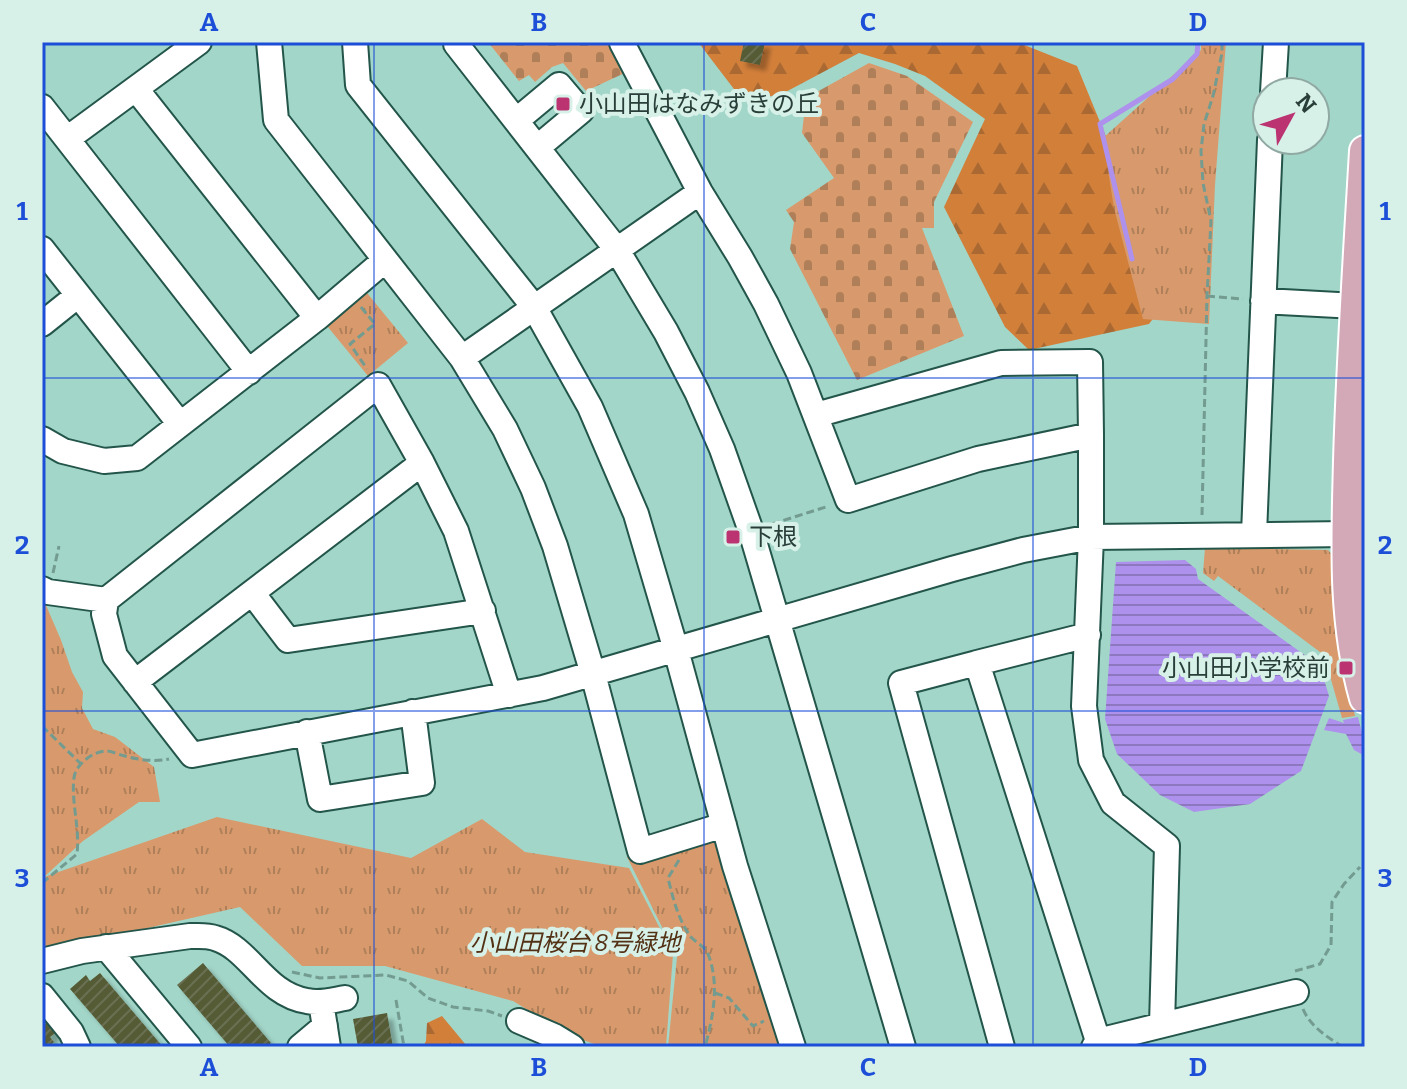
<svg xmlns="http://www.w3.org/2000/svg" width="1407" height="1089" font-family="Bitter,'Noto Sans JP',serif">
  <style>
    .forest { fill: url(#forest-firs) }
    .cemetery { fill: url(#cemetery-stones) }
    .park { fill: url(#park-tufts) }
    .water { fill: url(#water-rules) }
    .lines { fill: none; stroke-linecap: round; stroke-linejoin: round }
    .stream { stroke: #ad91ec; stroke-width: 5 }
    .building { fill: url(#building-hatch); filter: url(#shadow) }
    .minor-casing { stroke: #23554a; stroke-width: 28 }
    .major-casing { stroke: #fff; stroke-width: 34 }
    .path { stroke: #739b90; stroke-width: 3; stroke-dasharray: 8 4; stroke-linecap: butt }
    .minor { stroke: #fff; stroke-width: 24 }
    .major { stroke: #d3a9b8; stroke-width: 30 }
    .grid { fill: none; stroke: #1d4ed8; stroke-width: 2; stroke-opacity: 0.55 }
    .poi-dot { fill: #bb3371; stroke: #d7f1e9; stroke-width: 3 }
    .labels { text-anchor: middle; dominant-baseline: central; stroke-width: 8; stroke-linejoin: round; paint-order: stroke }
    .poi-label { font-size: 24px; fill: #293e39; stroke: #d7f1e9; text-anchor: start }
    .park-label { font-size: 24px; font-style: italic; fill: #533115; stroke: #d7f1e9 }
    .neatline { fill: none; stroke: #1d4ed8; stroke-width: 3 }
    .grid-label { font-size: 26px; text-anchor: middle; font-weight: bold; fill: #1d4ed8 }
  </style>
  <defs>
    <pattern id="forest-firs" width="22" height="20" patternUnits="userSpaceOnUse" patternTransform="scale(2)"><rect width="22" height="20" fill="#d27f3a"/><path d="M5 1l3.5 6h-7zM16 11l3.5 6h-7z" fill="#aa6932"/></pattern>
    <pattern id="cemetery-stones" width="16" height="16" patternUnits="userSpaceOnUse" patternTransform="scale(2)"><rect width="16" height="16" fill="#d89a6c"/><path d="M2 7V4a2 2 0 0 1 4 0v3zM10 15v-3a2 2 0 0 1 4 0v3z" fill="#af7f5a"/></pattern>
    <pattern id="park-tufts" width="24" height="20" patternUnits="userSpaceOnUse" patternTransform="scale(2)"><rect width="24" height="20" fill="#d89a6c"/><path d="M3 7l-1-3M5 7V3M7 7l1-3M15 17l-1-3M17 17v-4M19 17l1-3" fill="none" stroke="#af7f5a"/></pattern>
    <pattern id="water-rules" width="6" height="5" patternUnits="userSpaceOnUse" patternTransform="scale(2)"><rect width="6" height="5" fill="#ad91ec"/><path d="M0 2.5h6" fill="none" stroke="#8d78c0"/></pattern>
    <pattern id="building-hatch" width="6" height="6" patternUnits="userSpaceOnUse" patternTransform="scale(2)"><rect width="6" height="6" fill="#545b35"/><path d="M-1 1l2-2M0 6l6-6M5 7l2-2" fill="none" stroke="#697052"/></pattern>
    <filter id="shadow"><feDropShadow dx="6" dy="6" stdDeviation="2" flood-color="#0004"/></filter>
  </defs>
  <rect width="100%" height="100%" fill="#a2d6c8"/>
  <!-- forest -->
  <path class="forest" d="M698 42H1017L1077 66 1171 295 1149 324 1029 350 1005 327 944 207 985 119 925 76 895 64 859 53 780 95 754 98 737 93Z
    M442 1016 466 1045V1047H423L426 1041 427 1023Z"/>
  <!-- cemetery -->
  <path class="cemetery" d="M488 42H613L629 71 586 91 563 63 552 67 535 82 529 75 519 81Z
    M869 63 907 76 973 122 934 202V228H922L964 336 857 380 790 249 794 222 786 210 834 178 802 133 806 98Z"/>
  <!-- park -->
  <path class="park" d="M1201 42H1226L1215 185 1209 324 1143 319 1114 208 1103 138 1201 50Z
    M363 288 408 343 368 376 323 321Z
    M1205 548 1328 550 1335 558 1336 620 1341 654 1355 716 1342 718 1324 655 1218 576 1214 581 1203 573Z
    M42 602 45 603 61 640 72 672 83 692 82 708 93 729 115 737 154 767 160 802H139L83 841 44 877 217 817 411 858 482 819 525 852 629 868 673 954 666 1047H603L571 1036 513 1001 385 966H302L240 907 42 952Z
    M721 829 791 1047H668L677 957 627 857Z"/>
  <!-- water -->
  <path class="water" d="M1185 560 1196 569 1198 579 1320 666 1329 696 1301 771 1250 804 1194 812 1160 795 1117 754 1105 719 1116 562Z
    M1358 717 1362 733 1365 736V756L1354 750 1346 734 1324 730 1329 718 1344 723 1343 720Z"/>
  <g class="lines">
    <!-- stream -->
    <path class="stream" d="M1132 259 1100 124 1173 79 1197 54 1198 42"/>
  </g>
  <!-- building -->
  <path class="building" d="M744 42H765L760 65 740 61Z
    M203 963 271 1043 266 1047H230L177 985Z
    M100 973 163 1047H120L70 989 86 975 90 981Z
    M387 1013 393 1047H358L353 1019Z
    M46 1016 58 1031 50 1037 54 1042 48 1047H42V1018Z"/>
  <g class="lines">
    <defs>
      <path id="minor" d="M269 42 276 120 462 358 505 429 533 488 555 546 593 674 640 851 724 825
        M355 42 358 85 534 307 590 407 636 514 676 650 735 866 793 1047
        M622 43 700 192 740 257 766 304 799 373 848 500 978 459 1091 435V537L1084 706 1091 760 1113 803 1167 846 1162 1025
        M456 44 617 250 666 332 697 392 722 449 751 531 903 1047
        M136 89 317 318
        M1273 92 1276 42
        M42 107 249 372
        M517 120 559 85 581 111 538 147
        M67 139 199 42
        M42 249 180 424
        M1263 301 1356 306
        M42 324 77 296
        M462 358 700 192
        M816 415 1001 363 1090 362 1091 435
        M42 439 63 451 104 461 137 458 317 318 385 260
        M1254 534 1270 140
        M42 589 48 592 106 600
        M253 594 288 640 483 611
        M1088 635 977 663 1098 1041
        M977 663 901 683 1002 1047
        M135 682 422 463
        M509 695 456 531 422 463 378 385 106 600 104 614 115 656 192 755C309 732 426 711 543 688L952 569 1023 550 1091 537 1347 534
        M307 732 320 799 422 783 413 712
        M106 947 189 1047
        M42 961 82 951 190 936C198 936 207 935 215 938 250 948 264 994 307 1001 320 1004 333 1000 345 998
        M42 996 71 1032 78 1047
        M321 1002 328 1047
        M519 1021 554 1036 572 1047
        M300 1047 325 1026
        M1094 1047 1098 1041 1296 992"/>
      <path id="major" d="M1365 151C1359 254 1352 358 1349 461 1347 541 1343 620 1365 698"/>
    </defs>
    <!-- minor casing -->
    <use href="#minor" class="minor-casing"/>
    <!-- major casing -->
    <use href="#major" class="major-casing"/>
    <!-- path -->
    <path class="path" d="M1207 296 1243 299
      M361 307 375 324 350 344 367 369
      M1202 515 1207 296 1211 221 1203 183 1201 151 1204 124 1213 96 1222 53V42
      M772 524 829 506
      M53 573 59 546
      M42 726 80 763
      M679 860 668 878C673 898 678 920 691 937 696 943 705 946 708 954 720 984 713 1017 705 1047
      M42 883 77 854C80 828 71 802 74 778 75 765 93 751 106 751 112 751 119 755 125 756 139 760 154 762 169 759
      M1295 971 1320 964 1331 945 1332 902 1344 884 1360 867
      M292 972 320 978 386 975 408 981 428 998 453 1007 488 1011 502 1016
      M715 993 729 998 753 1026 764 1021
      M396 1000 404 1047
      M1303 1009C1310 1026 1327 1037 1343 1047"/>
    <!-- minor -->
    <use href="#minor" class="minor"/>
    <!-- major -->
    <use href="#major" class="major"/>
  </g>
  <!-- grid -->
  <path class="grid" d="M374 42V1047M704 42V1047M1033 42V1047M42 378H1365M42 711H1365"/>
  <!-- markers -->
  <g class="poi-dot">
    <rect x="555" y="96" width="16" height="16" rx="4"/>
    <rect x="725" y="529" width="16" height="16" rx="4"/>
    <rect x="1338" y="660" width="16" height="16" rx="4"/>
  </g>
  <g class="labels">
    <!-- poi labels -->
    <g class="poi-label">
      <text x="579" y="104">小山田はなみずきの丘</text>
      <text x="749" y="537">下根</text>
      <text x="1330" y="668" text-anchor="end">小山田小学校前</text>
    </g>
    <!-- park labels -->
    <g class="park-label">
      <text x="575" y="943">小山田桜台 8号緑地</text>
    </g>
  </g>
  <!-- border -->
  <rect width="1407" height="1089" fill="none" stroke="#d7f1e9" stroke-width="88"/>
  <!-- north arrow -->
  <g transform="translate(1291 116) rotate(50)"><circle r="38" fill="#d7f1e9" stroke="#91a9a3" stroke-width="2"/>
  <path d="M0-6L14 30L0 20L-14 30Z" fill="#bb3371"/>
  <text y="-12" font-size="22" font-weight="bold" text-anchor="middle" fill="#293e39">N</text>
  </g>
  <rect x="44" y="44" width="1319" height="1001" class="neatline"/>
  <g class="grid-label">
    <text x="209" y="31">A</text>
    <text x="539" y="31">B</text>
    <text x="868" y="31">C</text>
    <text x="1198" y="31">D</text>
    <text x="22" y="220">1</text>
    <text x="1385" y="220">1</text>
    <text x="22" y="554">2</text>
    <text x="1385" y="554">2</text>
    <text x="22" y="887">3</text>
    <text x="1385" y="887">3</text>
    <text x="209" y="1076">A</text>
    <text x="539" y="1076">B</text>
    <text x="868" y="1076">C</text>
    <text x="1198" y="1076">D</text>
  </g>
</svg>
